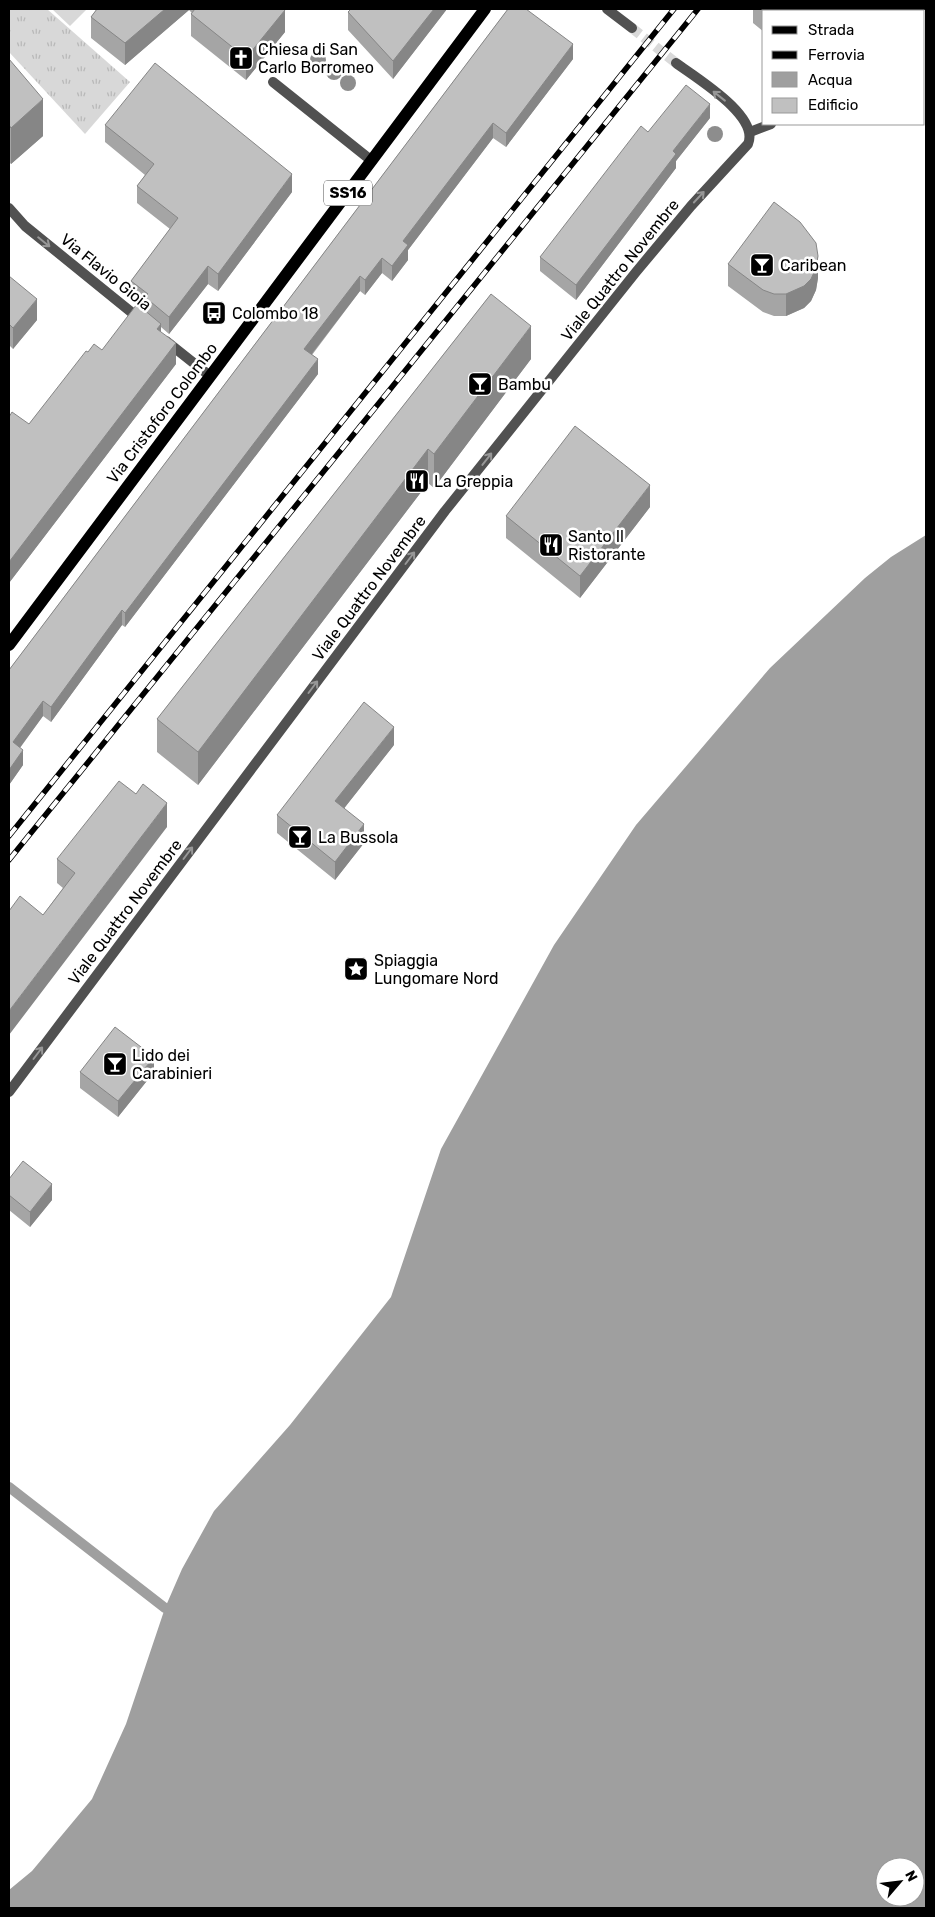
<svg xmlns="http://www.w3.org/2000/svg" width="935" height="1917" font-family="Rubik,sans-serif">
  <style>
    .grass { fill: url(#grass-tufts) }
    .park { fill: #d8d8d8 }
    .water { fill: #9f9f9f; fill-rule: evenodd }
    .lines { fill: none; stroke-linecap: round; stroke-linejoin: round }
    .stream { stroke: #9f9f9f; stroke-width: 10 }
    .minor-tunnel { stroke: #d9d9d9; stroke-width: 10; stroke-dasharray: 10 5; stroke-linecap: butt }
    .service { stroke: #515151; stroke-width: 10 }
    .minor { stroke: #515151; stroke-width: 10 }
    .primary { stroke: #000; stroke-width: 12 }
    .rail-casing { stroke: #000; stroke-width: 5.5 }
    .rail { stroke: #fff; stroke-width: 4; stroke-dasharray: 11; stroke-linecap: butt }
    .tree { fill: #8d8d8d }
    .wall { fill: #a5a5a5 }
    .shaded-wall { fill: #868686 }
    .building { fill: #c0c0c0; stroke: #868686 }
    .oneway { stroke: #979797 }
    .labels { text-anchor: middle; dominant-baseline: central; stroke-width: 5; stroke-linejoin: round; paint-order: stroke }
    .shield { fill: #fff; stroke: #4c4c4c; stroke-width: 1 }
    .shield-label { font-size: 15px; font-weight: bold; fill: #000 }
    .poi-label { font-size: 16px; fill: #000; stroke: #fff; text-anchor: start }
    .street-label { font-size: 16px; fill: #000; stroke: #fff }
  </style>
  <defs>
    <pattern id="grass-tufts" width="24" height="20" patternUnits="userSpaceOnUse" patternTransform="scale(1.25)"><rect width="24" height="20" fill="#d8d8d8"/><path d="M3 7l-1-3M5 7V3M7 7l1-3M15 17l-1-3M17 17v-4M19 17l1-3" fill="none" stroke="#b8b8b8"/></pattern>
  </defs>
  <rect width="100%" height="100%" fill="#fff"/>
  <!-- grass -->
  <path class="grass" d="M9 9H47L130 82 85 134 9 52Z"/>
  <!-- park -->
  <path class="park" d="M52 9H87L70 26Z"/>
  <!-- water -->
  <path class="water" d="M926 535V1908H9V1890L32 1871 92 1799 126 1724 165 1608 182 1569 214 1511 290 1425 391 1297 441 1149 554 945 636 825 770 668 865 578 891 557ZM885 1867H915V1897H885Z"/>
  <g class="lines">
    <!-- stream -->
    <path class="stream" d="M9 1487 165 1608"/>
    <!-- minor-tunnel -->
    <path class="minor-tunnel" d="M632 28 676 63"/>
    <!-- service -->
    <path class="service" d="M879 11 881 9
      M273 82 372 161
      M750 132 771 124"/>
    <!-- minor -->
    <path class="minor" d="M607 9 632 28
      M9 208 25 226 141 320
      M166 341 210 376
      M9 1092 445 511 636 272 691 206 748 144C760 116 696 78 676 63"/>
    <!-- primary -->
    <path class="primary" d="M9 645 485 9"/>
    <defs>
      <path id="rail" d="M9 836 674 9
        M9 860 698 9"/>
    </defs>
    <!-- rail casing -->
    <use href="#rail" class="rail-casing"/>
    <!-- rail -->
    <use href="#rail" class="rail"/>
  </g>
  <!-- trees -->
  <g class="tree">
    <circle cx="318" cy="60" r="8"/>
    <circle cx="334" cy="72" r="8"/>
    <circle cx="348" cy="83" r="8"/>
    <circle cx="715" cy="134" r="8"/>
  </g>
  <!-- wall -->
  <path class="wall" d="M97 9H283L285 32 246 80 191 36V14L192 13 189 10 125 65 91 38V17Z
    M351 9H447L393 79 348 30V12Z
    M508 9 573 59 506 147 493 138 408 250V260L392 281 382 273 365 295 360 291 312 355 318 374 125 627 122 625 51 722 43 716 20 748 23 765 9 785V670Z
    M753 9H847L845 11H764V32L753 23Z
    M9 59 43 136 11 164 9 162Z
    M710 118 676 161V168L576 300 540 271V257L648 132Z
    M105 125 292 192 218 291 208 284 169 334 161 327V332L176 364 9 583V417L29 424 88 352 102 350 145 311V309L131 298V281L170 229 137 203V186L145 175 105 142Z
    M728 264 818 278 816 290 811 301 804 308 786 316H774L763 312 728 286Z
    M9 276 37 320 13 349 9 345Z
    M491 294 531 359 434 488 428 483 198 785 157 752V719Z
    M650 507 580 598 506 538V516Z
    M394 745 344 808 364 843 335 880 277 833V815Z
    M167 827 43 915 63 888 57 883V859Z
    M80 1072H154L118 1117 80 1088Z
    M9 1179 52 1200 30 1227 9 1210Z"/>
  <!-- shaded-wall -->
  <path class="shaded-wall" d="M165 9H189V10L125 65V43Z
    M434 9H447L393 79V61Z
    M830 9H847L845 11H828Z
    M285 10V32L246 80V58Z
    M573 44V59L506 147V133Z
    M43 99V136L11 164V128Z
    M710 104V118L676 161V168L576 300V285L673 151Z
    M493 123V138L408 250V260L392 281V266L403 241Z
    M292 174V192L218 291V274Z
    M818 256V278L816 290 811 301 804 308 786 316V294Z
    M382 258V273L365 295V280Z
    M208 266V284L169 334V317Z
    M360 276V291L304 364V349Z
    M37 299V320L13 349V328Z
    M161 324V345L157 329Z
    M531 326V359L434 488V454Z
    M176 343V364L9 583V562Z
    M318 359V374L125 627V613Z
    M428 449V483L198 785V752Z
    M650 485V507L580 598V576Z
    M122 610V625L51 722V707Z
    M43 701V716L13 757V742Z
    M394 727V745L335 820V801Z
    M23 750V765L9 785V770Z
    M167 803V827L9 1035V1011Z
    M364 824V843L335 880V862Z
    M154 1057V1072L118 1117V1101Z
    M52 1184V1200L30 1227V1212Z"/>
  <!-- building -->
  <path class="building" d="M97 9H165L125 43 91 17Z
    M195 9H283L285 10 246 58 191 14Z
    M351 9H434L393 61 348 12Z
    M508 9H526L573 44 506 133 493 123 403 241 408 245 392 266 382 258 365 280 360 276 304 349 318 359 125 613 122 610 51 707 43 701 13 742 23 750 9 770V670Z
    M762 9H830L828 11H765Z
    M9 59 43 99 11 128 9 125Z
    M155 63 292 174 218 274 208 266 169 317 145 297 148 294 131 281 178 218 137 186 154 164 105 125Z
    M686 85 710 104 673 151 676 154 576 285 540 257 641 126 648 132Z
    M774 202 800 222 816 243 818 256 816 268 811 279 804 286 786 294H774L763 290 728 264Z
    M9 276 37 299 13 328 9 324Z
    M491 294 531 326 434 454 428 449 198 752 157 719Z
    M137 304 161 324 157 329 176 343 9 562V417L12 412 29 424 86 351 88 352 94 344 102 350Z
    M575 426 650 485 580 576 506 516Z
    M364 702 394 727 335 801 364 824 335 862 277 815Z
    M119 781 136 794 143 784 167 803 9 1011V911L20 896 43 915 75 873 57 859Z
    M115 1027 154 1057 118 1101 80 1072Z
    M23 1161 52 1184 30 1212 9 1195V1179Z"/>
  <!-- one-way arrows -->
  <defs><path id="oneway-shaft" d="M-6 0H5M1.5-3L5.5 0L1.5 3" fill="none" stroke-width="1.6" stroke-linecap="round" stroke-linejoin="round" transform="scale(1.25)"/></defs>
  <g class="oneway">
    <use href="#oneway-shaft" transform="translate(719 96) rotate(-142)"/>
    <use href="#oneway-shaft" transform="translate(699 197) rotate(-47)"/>
    <use href="#oneway-shaft" transform="translate(44 242) rotate(39)"/>
    <use href="#oneway-shaft" transform="translate(487 459) rotate(-52)"/>
    <use href="#oneway-shaft" transform="translate(410 558) rotate(-53)"/>
    <use href="#oneway-shaft" transform="translate(313 687) rotate(-53)"/>
    <use href="#oneway-shaft" transform="translate(188 853) rotate(-53)"/>
    <use href="#oneway-shaft" transform="translate(38 1053) rotate(-53)"/>
  </g>
  <!-- icons -->
  <defs>
    <symbol id="church-square" viewBox="-11 -11 22 22"><rect x="-9" y="-9" width="18" height="18" rx="4" fill="#000" stroke="#fff"/><path d="M-1.2-6h2.4v3.5h3.3v2.4h-3.3V6h-2.4V-.1h-3.3v-2.4h3.3Z" fill="#fff"/></symbol>
    <symbol id="bar-square" viewBox="-11 -11 22 22"><rect x="-9" y="-9" width="18" height="18" rx="4" fill="#000" stroke="#fff"/><path d="M-6-5H6L.8 .8V4.5H3.5V6h-7V4.5H-.8V.8Z" fill="#fff"/></symbol>
    <symbol id="bus-square" viewBox="-11 -11 22 22"><rect x="-9" y="-9" width="18" height="18" rx="4" fill="#000" stroke="#fff"/><path d="M-5-6H5V4H4V6H2V4H-2V6H-4V4H-5ZM-3.5-4V0h7V-4ZM-3.5 1.2v1.5H-2V1.2ZM2 1.2v1.5H3.5V1.2Z" fill="#fff"/></symbol>
    <symbol id="restaurant-square" viewBox="-11 -11 22 22"><rect x="-9" y="-9" width="18" height="18" rx="4" fill="#000" stroke="#fff"/><path d="M-5-6h1v4h1v-4h1v4h1v-4h1v5L-1.5 .5V6h-2V.5L-5-1ZM5-6V6H3V1.5H1.5Q1.5-4 5-6Z" fill="#fff"/></symbol>
    <symbol id="sight-square" viewBox="-11 -11 22 22"><rect x="-9" y="-9" width="18" height="18" rx="4" fill="#000" stroke="#fff"/><path d="M0-6L1.8-2.2L6-1.7L2.9 1.2L3.7 5.4L0 3.3L-3.7 5.4L-2.9 1.2L-6-1.7L-1.8-2.2Z" fill="#fff"/></symbol>
  </defs>
  <g fill-rule="evenodd">
    <use href="#church-square" x="227" y="44" width="28" height="28"/>
    <use href="#bar-square" x="748" y="251" width="28" height="28"/>
    <use href="#bus-square" x="200" y="299" width="28" height="28"/>
    <use href="#bar-square" x="466" y="370" width="28" height="28"/>
    <use href="#restaurant-square" x="403" y="467" width="28" height="28"/>
    <use href="#restaurant-square" x="537" y="531" width="28" height="28"/>
    <use href="#bar-square" x="286" y="823" width="28" height="28"/>
    <use href="#sight-square" x="342" y="955" width="28" height="28"/>
    <use href="#bar-square" x="101" y="1050" width="28" height="28"/>
  </g>
  <g class="labels">
    <!-- shield labels -->
    <rect class="shield" x="324" y="180.5" width="48" height="25" rx="4"/>
    <g class="shield-label">
      <text x="348" y="193">SS16</text>
    </g>
    <!-- poi labels -->
    <g class="poi-label">
      <text x="258" y="49">Chiesa di San<tspan x="258" dy="18">Carlo Borromeo</tspan></text>
      <text x="780" y="265">Caribean</text>
      <text x="232" y="313">Colombo 18</text>
      <text x="498" y="384">Bambu</text>
      <text x="434" y="481">La Greppia</text>
      <text x="568" y="536">Santo Il<tspan x="568" dy="18">Ristorante</tspan></text>
      <text x="318" y="837">La Bussola</text>
      <text x="374" y="960">Spiaggia<tspan x="374" dy="18">Lungomare Nord</tspan></text>
      <text x="132" y="1055">Lido dei<tspan x="132" dy="18">Carabinieri</tspan></text>
    </g>
    <!-- street labels -->
    <g class="street-label">
      <text transform="translate(620 270) rotate(-51)">Viale Quattro Novembre</text>
      <text transform="translate(106 272) rotate(39)">Via Flavio Gioia</text>
      <text transform="translate(162 413) rotate(-53)">Via Cristoforo Colombo</text>
      <text transform="translate(369 588) rotate(-53)">Viale Quattro Novembre</text>
      <text transform="translate(125 912) rotate(-53)">Viale Quattro Novembre</text>
    </g>
  </g>
  <!-- border -->
  <rect width="935" height="1917" fill="none" stroke="#000000" stroke-width="20"/>
  <!-- legend -->
  <rect x="762" y="10" width="162" height="115" fill="#ffffff" stroke="#999999"/>
  <rect x="772" y="26" width="25" height="8" fill="#000000" stroke="#999999"/>
  <text x="808" y="35" font-size="15" fill="#000000">Strada</text>
  <rect x="772" y="51" width="25" height="8" fill="#000000" stroke="#999999"/>
  <text x="808" y="60" font-size="15" fill="#000000">Ferrovia</text>
  <rect x="772" y="72" width="25" height="15" fill="#9f9f9f" stroke="#999999"/>
  <text x="808" y="85" font-size="15" fill="#000000">Acqua</text>
  <rect x="772" y="98" width="25" height="15" fill="#c0c0c0" stroke="#999999"/>
  <text x="808" y="110" font-size="15" fill="#000000">Edificio</text>
  <!-- north arrow -->
  <g transform="translate(900 1882) rotate(62)"><circle r="24" fill="#ffffff" stroke="#999999"/>
  <path d="M0-4L9 19L0 12L-9 19Z" fill="#000000"/>
  <text y="-8" font-size="14" font-weight="bold" text-anchor="middle" fill="#000000">N</text>
  </g>
</svg>
